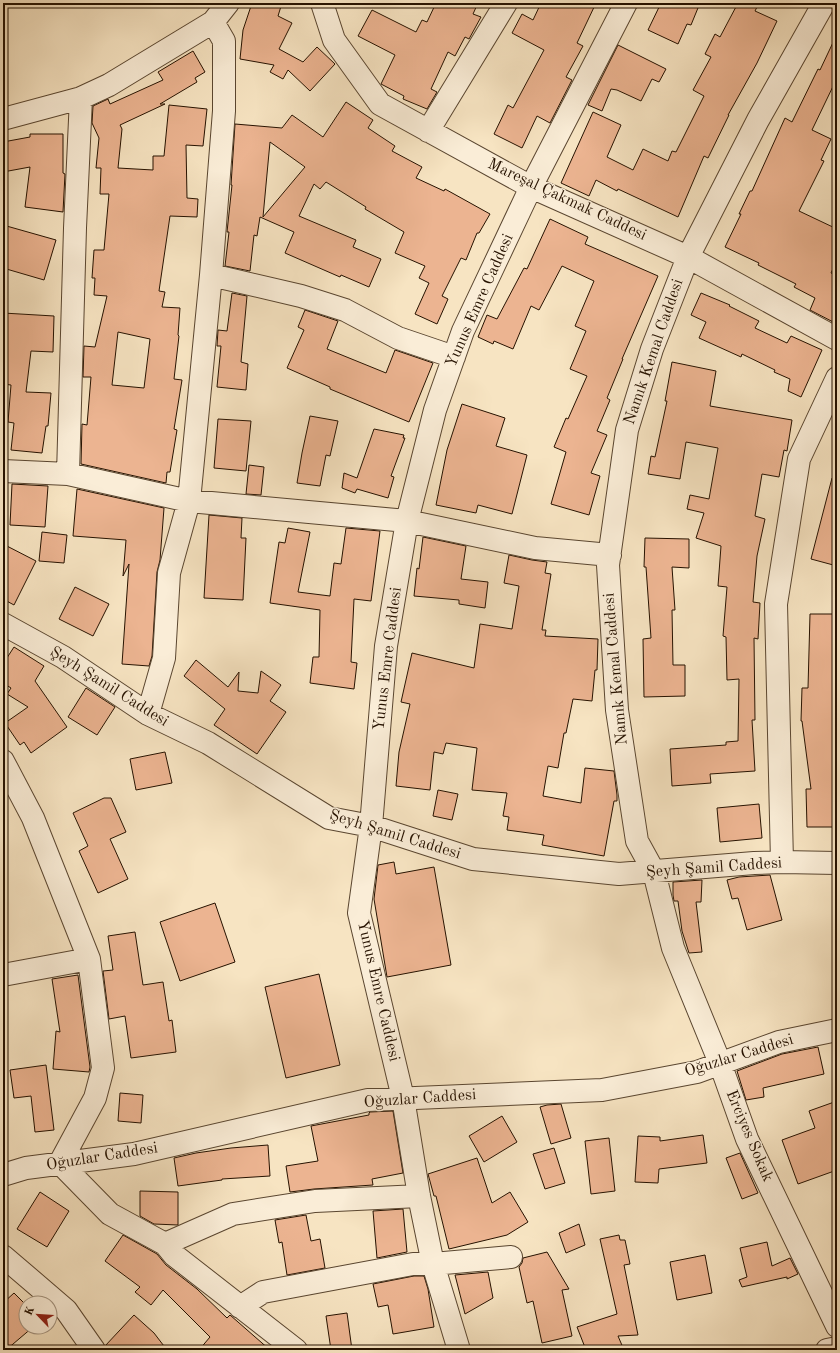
<svg xmlns="http://www.w3.org/2000/svg" width="840" height="1353" font-family="'Old Standard TT',serif">
  <style>
    .building { fill: #ecb491; stroke: #261200; fill-rule: evenodd }
    .lines { fill: none; stroke-linecap: round; stroke-linejoin: round }
    .minor-casing { stroke: #5a4630; stroke-width: 24 }
    .minor { stroke: #faedd7; stroke-width: 22 }
    .labels { text-anchor: middle; dominant-baseline: central; stroke-width: 3; stroke-linejoin: round; paint-order: stroke }
    .street-label { font-size: 16px; fill: #261200; stroke: #faedd7 }
  </style>
  <rect width="100%" height="100%" fill="#f7e4c2"/>
  <filter id="stains"><feTurbulence type="fractalNoise" baseFrequency=".005" numOctaves="4"/><feColorMatrix values="0 0 0 0 .2 0 0 0 0 .09 0 0 0 0 .02 0 0 0 .5 -.17"/></filter>
  <radialGradient id="worn" r=".72"><stop offset=".6" stop-color="#630" stop-opacity="0"/><stop offset="1" stop-color="#630" stop-opacity=".3"/></radialGradient>
  <!-- building -->
  <path class="building" d="M252 3H282L278 16 292 23 279 49 303 62 317 47 335 64 310 91 288 70 283 79 270 72 274 65 240 59 243 30Z
    M436 3H478L473 14 481 17 469 39 465 37 455 56 448 52 431 89 437 92 427 109 403 99 404 96 381 84 395 55 358 36 372 10 416 32 422 20 427 22Z
    M541 3H596L577 43 583 46 566 77 572 80 550 123 537 116 522 148 494 134 508 105 513 108 544 50 512 33 522 14 533 20Z
    M661 3H700L691 25 687 24 678 44 648 30Z
    M738 3H759L755 11 777 21 757 63 728 115H729L708 158 704 156 678 217 618 189 617 191 596 180 589 196 561 183 593 112 621 125 607 157 633 170 643 149 668 161 672 151 676 152 704 96 693 90 711 57 705 54 715 34 720 37Z
    M837 34V78L812 130 831 139 821 160 824 161 799 211 837 229V260L831 273 837 276V324L810 310 815 298 794 287 796 284 758 265 759 263 725 247 741 214H739L750 191H752L785 118 792 122 818 69 820 70Z
    M618 45 666 69 659 82 652 79 641 101 617 90 611 89 602 111 588 105Z
    M193 51 205 72 195 78 197 82 160 104H165L120 125 122 129 118 168 153 170V156H164L169 105 207 109 203 146 186 145 187 198 198 199 197 217 170 216 159 291 165 292 162 307 180 308 178 335 179 336 174 379 182 380 174 429 177 430 170 472H167L166 483 81 464 82 424 87 425 91 377H83L84 346 95 347 107 296 94 295 95 278H92L94 250H104L109 194H100L101 168H96L99 138 92 123 93 106 108 99 110 104 163 80 158 72ZM118 332 150 339 144 388 112 385Z
    M346 102 373 120 368 128 395 146 392 151 422 167 416 178 444 191 445 189 490 214 479 233H477L466 260 461 258 442 296 448 299 437 324 415 314 429 283 419 278 425 266 395 253 404 232 365 209 366 207 326 182 320 189 314 184 299 216 356 240 353 247 381 259 369 287 341 275 340 277 285 253 294 232 260 217 257 236 254 235 250 271 225 266 229 232H227L232 185H231L235 124 282 128 292 115 323 137ZM270 142 305 167 263 217Z
    M30 134H63V173L65 174 63 212 25 207 30 167 3 172V142L30 137Z
    M550 219 588 237 585 244 658 276 622 359H623L607 398 610 400 597 431 607 435 591 473 600 476 589 515 551 504 566 452 554 447 566 418 568 419 587 376 570 369 586 331 575 326 594 281 562 266 539 310 531 306 513 349 494 341 493 344 478 337 487 315 497 319 524 268 527 269Z
    M3 225 56 240 44 280 3 268Z
    M232 293 247 296 241 362 248 364 246 390 217 387 221 346H217L218 330 227 331Z
    M701 293 730 305 729 306 759 321 755 328 787 343 791 336 822 350 801 397 788 391 790 379 774 372 775 370 742 354 741 357 699 338 706 322 691 315Z
    M305 310 338 321 327 349 386 373 395 350 433 363 409 422 330 389V387L287 368 304 330 298 327Z
    M3 313 54 316 53 352 31 351 26 392 51 393 48 426H46L42 453 11 450 14 423 8 422 11 385 3 384Z
    M672 362 716 371 710 406 792 420 787 451 784 450 779 477 762 474 755 516 765 519 757 556 753 602 760 603 758 639 754 638 755 720H752L755 771 710 774 711 783 672 786 670 749 726 745V742L738 741 739 679 727 680 726 637 723 636 727 587 718 586 721 546 696 538 704 513 687 509 690 495 709 499 718 448 686 442 680 479 648 474 651 456 655 457 667 401H665Z
    M462 404 505 418 496 446 527 455 512 514 478 505 476 513 436 505 447 450Z
    M310 416 338 421 330 456 326 455 320 486 297 483 302 453Z
    M218 419 251 421 246 471 214 468Z
    M374 429 404 435 403 438H405L391 476 394 477 388 498 357 489 355 493 342 488 344 473 357 478Z
    M249 465 264 467 261 495 246 494Z
    M832 478 837 479V566L811 559Z
    M12 484 48 486 45 527 10 525Z
    M77 489 164 508 160 560 157 572 152 656 149 666 122 664 129 564 123 576 126 540 73 536Z
    M209 515 242 518 241 538H246L243 600 204 598Z
    M288 528 310 532 298 592 330 596 334 563 341 564 346 528 380 531 371 601 354 599 351 662 357 663 354 689 310 683 313 657H319L320 610 270 603 279 542 285 543Z
    M42 532 67 535 64 563 39 561Z
    M423 537 466 546 461 579 488 582 485 608 459 604V600L414 596 417 568 419 569Z
    M645 538 689 539V568L672 567 675 610H672L673 665H685V696L644 697 643 639 651 638 646 567H644Z
    M3 544 36 561 14 605 3 599Z
    M509 555 532 560 547 562 545 573 551 574 542 630H546L545 636 598 639 597 670H595L592 701 573 699 566 733H564L558 768 548 766 543 796 581 803 585 768 614 771 617 795V801H614L604 856 542 845 544 835 507 830 509 817 503 816 507 793 472 790 477 748 446 743 443 754 434 752 430 790 396 786 399 752 410 704 401 702 412 653 474 668 480 624 512 629 519 586 504 583Z
    M75 587 109 604 93 636 59 619Z
    M810 614H837V827H807L806 789H811L802 721H801L802 688H808Z
    M14 647 44 666 35 681 67 727 31 753 24 742 20 745 5 723 28 707 7 694 11 688 3 683V664Z
    M196 660 228 687 239 672 238 691 258 693 261 671 281 685 270 701 286 712 257 754 214 725 225 709 184 676Z
    M86 688 115 707 97 735 68 717Z
    M165 752 172 783 136 790 130 759Z
    M438 790 458 794 452 820 433 816Z
    M104 798H111L126 832 110 839 128 879 98 893 79 851 88 846 73 813Z
    M759 804 762 838 720 842 717 808Z
    M394 862 396 874 434 867 451 965 387 977 374 899 378 865Z
    M770 875 782 920 747 930 738 898 732 899 727 880 739 877Z
    M702 880 701 902H696L702 952 689 953 682 931 678 901H674L673 895V882Z
    M215 903 235 962 180 981 160 922Z
    M135 932 143 985 163 982 169 1021 172 1020 176 1052 131 1058 125 1016 109 1019 103 971 113 970 108 936Z
    M319 974 340 1065 286 1078 265 987Z
    M78 975 90 1067 89 1072 53 1069 56 1031 60 1032 52 979Z
    M818 1047 824 1074 763 1088 764 1097 746 1100 737 1071 782 1054Z
    M46 1065 54 1130 35 1132 31 1096 14 1098 10 1070Z
    M120 1093 143 1095 141 1123 118 1121Z
    M837 1101V1170L798 1184 782 1140 815 1128 809 1111Z
    M561 1104 571 1138 551 1144 540 1107 547 1105Z
    M393 1111 403 1173 372 1179 373 1185 314 1189 290 1192 286 1166 318 1161 311 1126 369 1115V1113L370 1112Z
    M502 1116 517 1142 484 1162 469 1136Z
    M703 1135 707 1163 659 1169 658 1183 635 1182 638 1136 660 1137V1141Z
    M609 1138 615 1191 591 1194 585 1141Z
    M268 1145 270 1176 222 1179V1180L178 1186 174 1158 196 1153 231 1148Z
    M554 1148 565 1183 545 1189 533 1154Z
    M740 1153 758 1193 742 1199 726 1158Z
    M477 1158 492 1203 510 1192 528 1222 507 1235 449 1249 436 1196H434L428 1174Z
    M140 1191 178 1192V1225L154 1224 140 1216Z
    M40 1192 69 1211 47 1247 17 1229Z
    M403 1209 407 1252 377 1258 373 1211Z
    M306 1215 311 1241 320 1239 325 1268 287 1275 282 1242 279 1243 275 1220Z
    M579 1224 585 1245 566 1253 559 1233Z
    M123 1235 157 1254 166 1265 197 1289 227 1318 230 1315 270 1350H199L210 1337 163 1290 151 1305 135 1292 140 1287 105 1261Z
    M619 1235 620 1240H625L630 1264 624 1265 638 1335 618 1336 624 1350H586L577 1327 617 1314 600 1239Z
    M767 1242 772 1266 790 1258 798 1274 787 1279V1277L742 1287 739 1280 747 1277 740 1248Z
    M547 1252 569 1289 562 1290 572 1336 542 1343 533 1301 527 1303 519 1267 522 1263 523 1258Z
    M705 1255 712 1293 677 1300 670 1262Z
    M488 1272 493 1298 465 1314 455 1275Z
    M414 1276H424L428 1289 434 1327 393 1334 388 1305 378 1307 373 1284Z
    M14 1293 26 1305V1327H33L6 1350H3V1303Z
    M347 1313 352 1350H331L326 1316Z
    M134 1315 154 1333 167 1350H106L105 1346Z"/>
  <g class="lines">
    <defs>
      <path id="minor" d="M322 3 334 40 380 104 531 187 688 257 837 339
        M824 3 758 120 688 257 652 349 627 430 608 565 617 710 637 841 654 872 673 948 720 1063 747 1139 837 1326
        M3 119 81 98 109 85 213 22 228 3
        M428 131 506 3
        M211 275 301 296 345 310 398 338 454 357
        M3 471 68 474 189 501 407 521 535 548 610 555
        M68 474 75 228 81 98
        M3 624 63 657 148 714 208 743 329 818 371 826 473 859 619 874 754 863 782 862 837 863
        M148 714 164 658 169 573 189 501 211 275 224 111V41L213 22
        M3 761 33 818 89 959 103 1068 95 1098 60 1163 110 1214 165 1244 174 1255 296 1350
        M782 862 776 604 799 459 837 378
        M3 975 89 959
        M3 1175 26 1168 134 1154 368 1100 602 1090 697 1072 779 1042 837 1030
        M165 1244 233 1214 315 1201 419 1196
        M3 1256 66 1310 94 1350
        M240 1307 263 1292 413 1264H433L511 1257
        M459 1350 433 1264 419 1196 403 1098 359 913 371 826 386 646 407 521 435 410 463 331 531 187 626 3
        M827 1350 837 1348"/>
    </defs>
    <!-- minor casing -->
    <use href="#minor" class="minor-casing"/>
    <!-- minor -->
    <use href="#minor" class="minor"/>
  </g>
  <g class="labels">
    <!-- street labels -->
    <g class="street-label">
      <text transform="translate(567 200) rotate(25)">Mareşal Çakmak Caddesi</text>
      <text transform="translate(480 301) rotate(-66)">Yunus Emre Caddesi</text>
      <text transform="translate(654 352) rotate(-71)">Namık Kemal Caddesi</text>
      <text transform="translate(388 659) rotate(-83)">Yunus Emre Caddesi</text>
      <text transform="translate(616 669) rotate(-95)">Namık Kemal Caddesi</text>
      <text transform="translate(109 687) rotate(32)">Şeyh Şamil Caddesi</text>
      <text transform="translate(395 835) rotate(17)">Şeyh Şamil Caddesi</text>
      <text transform="translate(714 868) rotate(-4)">Şeyh Şamil Caddesi</text>
      <text transform="translate(378 991) rotate(77)">Yunus Emre Caddesi</text>
      <text transform="translate(739 1056) rotate(-17)">Oğuzlar Caddesi</text>
      <text transform="translate(420 1099) rotate(-4)">Oğuzlar Caddesi</text>
      <text transform="translate(749 1136) rotate(67)">Erciyes Sokak</text>
      <text transform="translate(102 1157) rotate(-9)">Oğuzlar Caddesi</text>
    </g>
  </g>
  <!-- margin -->
  <rect width="840" height="1353" fill="none" stroke="#f7e4c2" stroke-width="16"/>
  <rect x="4" y="4" width="832" height="1345" fill="none" stroke="#261200" stroke-width="2"/>
  <rect x="8" y="8" width="824" height="1337" fill="none" stroke="#261200"/>
  <!-- north arrow -->
  <g transform="translate(38 1315) rotate(295)"><circle r="19" fill="#faedd7" stroke="#a59581"/>
  <path d="M0-3L7 15L0 10L-7 15Z" fill="#8f2418"/>
  <text y="-6" font-size="11" font-weight="bold" text-anchor="middle" fill="#261200">K</text>
  </g>
  <rect width="100%" height="100%" filter="url(#stains)"/>
  <rect width="100%" height="100%" fill="url(#worn)"/>
</svg>
